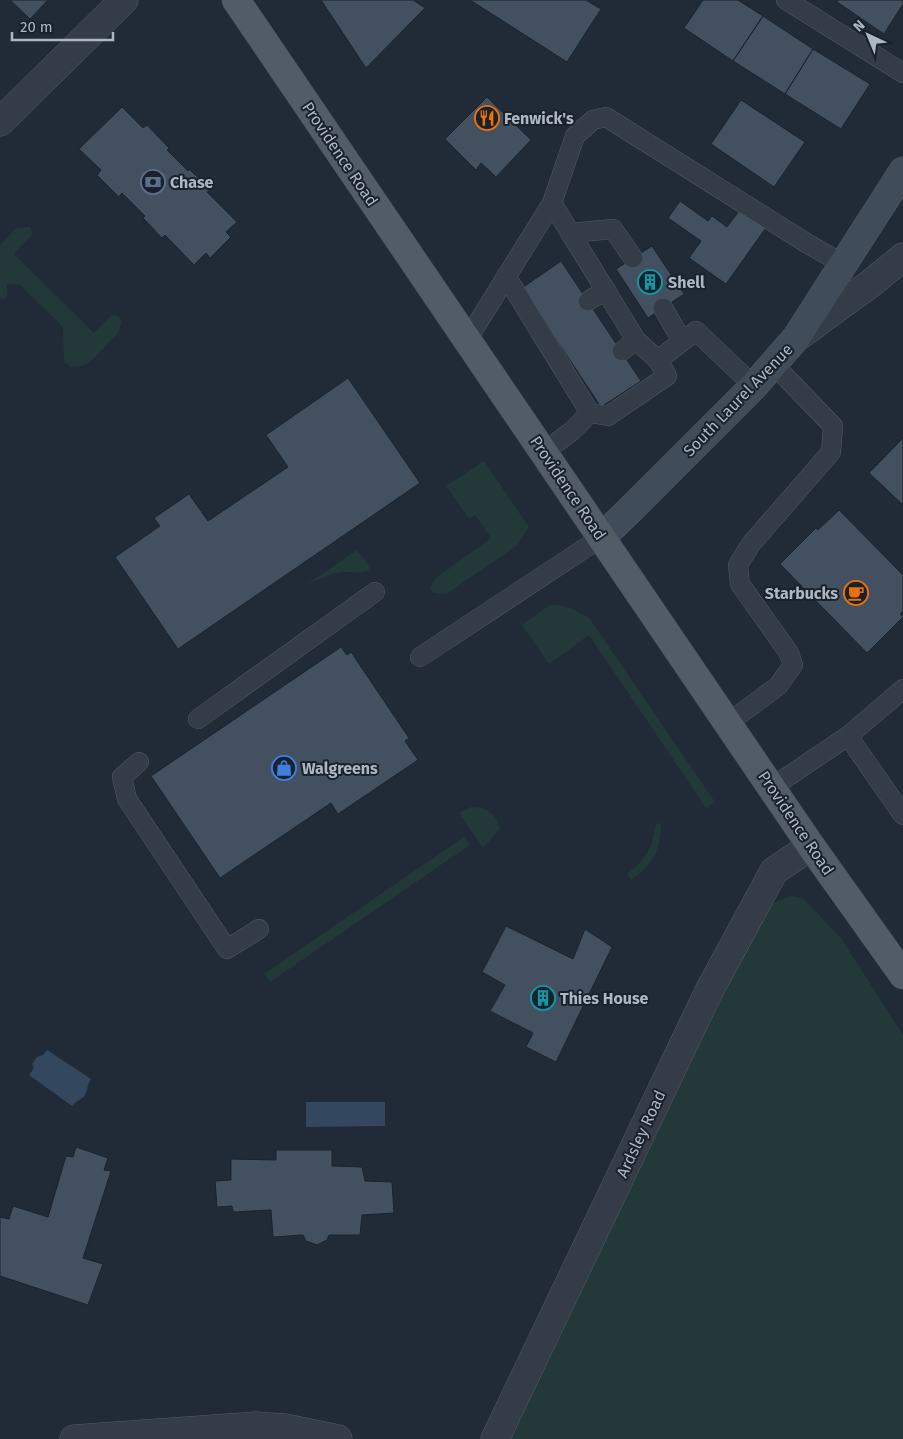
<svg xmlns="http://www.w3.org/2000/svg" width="903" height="1439" font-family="'Fira Sans',sans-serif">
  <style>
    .green { fill: #223839 }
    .water { fill: #33475f }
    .building { fill: #43505f; stroke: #1b232e }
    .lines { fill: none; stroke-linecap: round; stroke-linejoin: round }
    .lane-casing { stroke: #515a65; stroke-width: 20 }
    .street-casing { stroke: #515a65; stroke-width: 29 }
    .secondary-casing { stroke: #515a65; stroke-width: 29 }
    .primary-casing { stroke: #3d4551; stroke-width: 29 }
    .lane { stroke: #333c47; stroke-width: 19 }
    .street { stroke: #333c47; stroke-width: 28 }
    .secondary { stroke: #414c5a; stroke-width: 28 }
    .primary { stroke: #515c67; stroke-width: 28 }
    .labels { text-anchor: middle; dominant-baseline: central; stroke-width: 4; stroke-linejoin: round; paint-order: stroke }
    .poi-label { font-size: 16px; font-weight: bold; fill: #adb7c4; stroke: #19212c; text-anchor: start }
    .street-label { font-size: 16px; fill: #adb7c4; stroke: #19212c }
  </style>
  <rect width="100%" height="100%" fill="#202b37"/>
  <!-- green -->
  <path class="green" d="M30 227 33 234 14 254 94 333 112 315 118 316 122 322 118 333 93 359 82 366 71 367 64 362 63 327 20 285 7 284V297L3 300 0 297V245L16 228Z
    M484 461 529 527 517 545 508 552 446 594 433 593 430 587 436 578 491 538 475 515 469 519 446 486Z
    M357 550 369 566V570C361 574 353 572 345 572 331 573 318 579 306 585Z
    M550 605C565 604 578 611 590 619L715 802 706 808 589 635 549 664 522 625Z
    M471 807C487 806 496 813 500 829L483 848 459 813Z
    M661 823C662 847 652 867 631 880L627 874C647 858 652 849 656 824Z
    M464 837 470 845 270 982 264 974Z
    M791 896 804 899 841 938 903 1035V1439H506L757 909Z"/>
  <!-- water -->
  <path class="water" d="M47 1050 91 1079C87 1084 88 1090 85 1095 82 1099 76 1101 72 1106L29 1075 34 1068 32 1064 37 1057 43 1055Z
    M306 1102H385V1126L306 1127Z"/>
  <!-- building -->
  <path class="building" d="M10 0H48L30 19Z
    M321 0H413L425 8 366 68Z
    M470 0H586L601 9 567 62Z
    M703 0H738L763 16 733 61 684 28Z
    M838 0H903V4L884 34 837 2Z
    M763 16 813 49 785 94 733 61Z
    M813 49 870 84 841 129 785 94Z
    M487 97 531 140 496 177 481 163 476 170 445 139Z
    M741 100 805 142 774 187 711 144Z
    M122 107 143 128 147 125 169 148 167 150 188 171 189 169 210 189 207 192 237 222 226 232 231 237 210 258 206 253 194 265 165 235 162 238 143 218 145 216 122 193 119 197 97 175 101 170 79 149Z
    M680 201 708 221 712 216 727 227 742 207 768 225 726 284 689 258 701 241 668 218Z
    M652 246 684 294 648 318 616 269Z
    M561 261 641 381 601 407 522 288Z
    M348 378 420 483 178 649 115 557 160 526 154 518 189 494 208 521 288 467 266 435Z
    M903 438V505L869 473Z
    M839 510 903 575V611L900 614 903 617 867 653 780 564 816 528 818 530Z
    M341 647 347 655 351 652 409 738 405 741 418 760 338 814 331 803 220 878 151 776Z
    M506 926 573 959 585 929 612 947 556 1062 526 1047 533 1033 490 1011 505 985 482 972Z
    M76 1147 108 1158 104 1170 111 1171 83 1258 103 1264 88 1305 0 1276V1217L9 1219 13 1206 48 1217 66 1156 73 1157Z
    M276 1150H332V1166L362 1167 365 1181 392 1182 394 1213 362 1215 360 1235H329L327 1240 317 1245 306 1241 303 1235 273 1237 271 1210 233 1212 232 1206 217 1207 215 1181 231 1180V1159L276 1160Z"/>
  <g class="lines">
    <defs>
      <path id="lane" d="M786 0 903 73
        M552 203 636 340 658 360 696 331 754 386
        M570 233 613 229 633 258
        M506 276 590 413 572 431 544 452
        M588 301 606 290
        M663 308 682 341
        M467 340 552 203 575 136 593 120 606 117 808 244 843 264
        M622 351 636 340
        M590 413 608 416 667 376 658 360
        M420 657 602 537
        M198 719 375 592
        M728 723 778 686 793 665 789 653 740 584 738 565 751 544 831 452 833 426 774 365
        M848 736 903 815
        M139 762 122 777 127 799 227 949 259 929
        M771 788 848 736 903 689"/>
      <path id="street" d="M0 122 124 0
        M796 338 870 284 903 257
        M74 1439 256 1426 285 1428 338 1439
        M495 1439 709 991 774 871 811 846"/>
      <path id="secondary" d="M602 537 634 506 754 386 796 338 903 171"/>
      <path id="primary" d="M236 0 811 846 903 975"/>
    </defs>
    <!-- lane casing -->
    <use href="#lane" class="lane-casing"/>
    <!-- street casing -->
    <use href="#street" class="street-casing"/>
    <!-- secondary casing -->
    <use href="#secondary" class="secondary-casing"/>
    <!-- primary casing -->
    <use href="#primary" class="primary-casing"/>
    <!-- lane -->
    <use href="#lane" class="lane"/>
    <!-- street -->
    <use href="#street" class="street"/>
    <!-- secondary -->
    <use href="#secondary" class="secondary"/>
    <!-- primary -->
    <use href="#primary" class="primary"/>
  </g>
  <!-- icons -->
  <defs>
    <symbol id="restaurant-ring" viewBox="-11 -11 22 22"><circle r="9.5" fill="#19212c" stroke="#e8710a" stroke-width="1.5"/><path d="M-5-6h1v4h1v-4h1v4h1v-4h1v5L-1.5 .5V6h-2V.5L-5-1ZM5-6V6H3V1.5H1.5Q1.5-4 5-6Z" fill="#e8710a"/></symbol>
    <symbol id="bank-ring" viewBox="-11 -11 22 22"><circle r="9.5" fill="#19212c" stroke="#5c6f8a" stroke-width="1.5"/><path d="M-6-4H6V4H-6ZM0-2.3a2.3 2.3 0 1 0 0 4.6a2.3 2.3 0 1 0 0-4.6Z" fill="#5c6f8a"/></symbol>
    <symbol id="building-ring" viewBox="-11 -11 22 22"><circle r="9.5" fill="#19212c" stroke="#0f9aa8" stroke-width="1.5"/><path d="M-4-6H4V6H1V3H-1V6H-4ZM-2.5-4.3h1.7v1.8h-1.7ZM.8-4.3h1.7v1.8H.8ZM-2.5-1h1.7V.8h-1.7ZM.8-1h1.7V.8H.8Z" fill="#0f9aa8"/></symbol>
    <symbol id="cafe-ring" viewBox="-11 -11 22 22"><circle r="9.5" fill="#19212c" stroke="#e8710a" stroke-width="1.5"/><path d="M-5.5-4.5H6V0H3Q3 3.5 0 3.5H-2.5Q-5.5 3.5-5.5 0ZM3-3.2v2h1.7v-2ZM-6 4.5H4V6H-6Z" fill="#e8710a"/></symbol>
    <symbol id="shop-ring" viewBox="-11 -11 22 22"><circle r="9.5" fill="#19212c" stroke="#3f7fe0" stroke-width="1.5"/><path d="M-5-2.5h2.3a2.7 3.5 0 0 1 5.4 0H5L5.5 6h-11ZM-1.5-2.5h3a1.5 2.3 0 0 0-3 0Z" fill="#3f7fe0"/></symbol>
  </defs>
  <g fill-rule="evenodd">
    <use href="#restaurant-ring" x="473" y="104" width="28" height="28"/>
    <use href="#bank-ring" x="139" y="168" width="28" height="28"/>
    <use href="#building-ring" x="636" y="268" width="28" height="28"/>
    <use href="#cafe-ring" x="842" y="579" width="28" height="28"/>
    <use href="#shop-ring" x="270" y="754" width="28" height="28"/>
    <use href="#building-ring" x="529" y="984" width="28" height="28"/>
  </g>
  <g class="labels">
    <!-- poi labels -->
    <g class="poi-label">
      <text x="504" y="118">Fenwick's</text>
      <text x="170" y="182">Chase</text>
      <text x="668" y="282">Shell</text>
      <text x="838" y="593" text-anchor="end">Starbucks</text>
      <text x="302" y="768">Walgreens</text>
      <text x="560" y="998">Thies House</text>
    </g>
    <!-- street labels -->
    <g class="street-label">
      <text transform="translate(340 154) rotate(56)">Providence Road</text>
      <text transform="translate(738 400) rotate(-46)">South Laurel Avenue</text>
      <text transform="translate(568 488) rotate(56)">Providence Road</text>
      <text transform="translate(796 823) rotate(56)">Providence Road</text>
      <text transform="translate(641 1134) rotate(-65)">Ardsley Road</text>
    </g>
  </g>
  <!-- north arrow -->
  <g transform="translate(868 35) rotate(316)" stroke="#19212c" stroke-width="4" paint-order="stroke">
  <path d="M0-4L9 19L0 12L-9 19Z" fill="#adb7c4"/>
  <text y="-8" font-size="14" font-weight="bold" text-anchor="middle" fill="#adb7c4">N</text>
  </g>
  <!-- scale -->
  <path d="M12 32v8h101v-8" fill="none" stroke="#adb7c4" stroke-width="2.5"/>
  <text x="20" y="32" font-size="15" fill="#adb7c4" stroke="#19212c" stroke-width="4" paint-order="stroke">20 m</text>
</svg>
